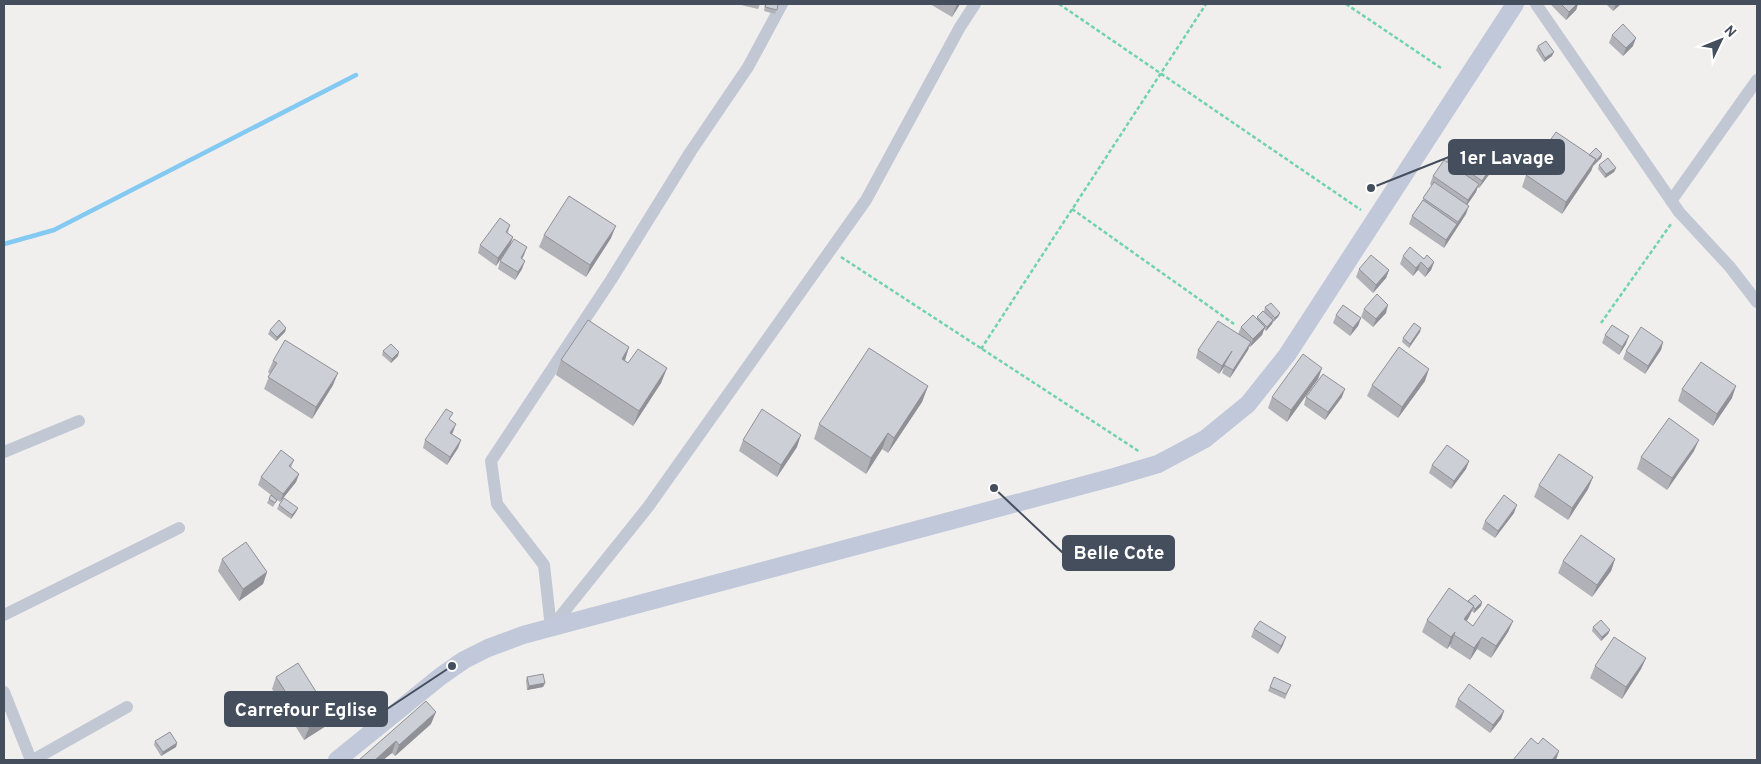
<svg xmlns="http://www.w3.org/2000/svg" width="1761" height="764" font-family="Overpass,sans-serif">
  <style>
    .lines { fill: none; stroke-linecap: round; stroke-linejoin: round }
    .stream { stroke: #84c9f1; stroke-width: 4.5 }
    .path { stroke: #70d2b1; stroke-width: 2.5; stroke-dasharray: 4 2.5; stroke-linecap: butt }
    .street { stroke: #c1c8d4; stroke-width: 12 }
    .secondary { stroke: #c0c8d9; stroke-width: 18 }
    .wall { fill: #b0b2b8 }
    .shaded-wall { fill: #909196 }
    .building { fill: #cdcfd6; stroke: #909196 }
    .leader { fill: none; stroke: #454e5d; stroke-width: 2 }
    .callout-dot { fill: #454e5d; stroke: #fff; stroke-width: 2 }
    .callout { fill: #454e5d; stroke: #454e5d; stroke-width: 2 }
    .callout-label { font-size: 19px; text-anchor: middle; font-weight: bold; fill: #fff }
  </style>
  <rect width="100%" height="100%" fill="#f1efee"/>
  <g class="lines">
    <!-- stream -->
    <path class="stream" d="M4 244 54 230 356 75"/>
    <!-- path -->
    <path class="path" d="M1059 4 1361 210
      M1346 4 1441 68
      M1072 209 1234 324
      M841 257 1140 452
      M1601 323 1671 224
      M981 349 1206 4"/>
    <!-- street -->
    <path class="street" d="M1536 4 1679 212 1730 267 1757 302
      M1671 201 1757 80
      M4 452 79 421
      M4 615 179 528
      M551 628 648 507 866 200 960 27 975 4
      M551 628 544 565 497 504 491 461 611 280 691 151 748 67 782 4
      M4 692 31 760
      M33 760 127 707"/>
    <!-- secondary -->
    <path class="secondary" d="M337 760 441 676 464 660 488 648 523 635 1114 477 1158 464 1205 439 1248 404 1287 355 1515 4"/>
  </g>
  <!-- wall -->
  <path class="wall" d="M741 4H760L758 9 741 5Z
    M765 4H778L775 14 764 11Z
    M930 4H960L952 17Z
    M1550 4H1578L1576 10 1566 20Z
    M1606 4H1621L1613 11Z
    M1612 35 1633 46 1623 56 1609 43Z
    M1538 46 1552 56 1544 62 1536 50Z
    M1602 154 1601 158 1593 166 1591 171 1562 214 1522 187 1526 175 1589 155Z
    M1448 157 1493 164 1491 172 1479 188 1477 187 1476 192 1467 205 1466 214 1444 248 1409 224 1412 216 1432 186 1430 184 1433 176 1446 162Z
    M1599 165 1616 168 1614 172 1605 178 1598 169Z
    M510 225 508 233 513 237 510 245 496 266 478 253 480 245Z
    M544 235 611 238 586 277 539 247Z
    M524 255 522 259V269L515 280 498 269 500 261Z
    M1403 256 1424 259 1434 262 1431 270 1425 277 1418 270 1413 276 1400 264Z
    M1359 269 1389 270 1386 278 1373 293 1356 277Z
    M1265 307 1280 313 1278 317 1273 322 1272 324 1266 331 1264 329 1262 335 1250 347 1249 346 1248 350 1230 378 1222 373 1224 367 1219 374 1196 358 1198 350 1238 334 1241 327 1257 319V317L1264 311Z
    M1364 309 1386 313 1373 327 1361 317Z
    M1336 315 1361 318 1358 326 1350 336 1333 323Z
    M286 328 285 332 276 341 268 334 270 330Z
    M1420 332 1409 348 1402 342 1403 338Z
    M1605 335 1626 344 1619 355 1602 343Z
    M1663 342 1661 350 1645 374 1623 359 1626 351Z
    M629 347 625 360 628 363 667 368 661 383 633 426 556 375 561 360Z
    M383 351 398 356 391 363 382 355Z
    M273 361 333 385 312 419 264 389 270 374 268 372Z
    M1322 368 1318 379 1287 422 1268 408 1272 397Z
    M1425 381 1398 418 1367 396 1372 385Z
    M928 386 922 402 888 453 882 449 866 474 814 439 819 424Z
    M1682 389 1732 398 1713 426 1678 401Z
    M1306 397H1342L1325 420 1304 405Z
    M450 420 453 432 452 434 461 440 458 448 447 465 423 448 425 440Z
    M743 440 797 447 777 477 739 451Z
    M1694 451 1667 490 1637 469 1641 457Z
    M294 460 291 468 299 474 296 482 280 502 277 500 273 507 267 503 271 495 258 485 261 477Z
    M1469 461 1466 469 1451 489 1429 473 1432 465Z
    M1593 477 1588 489 1568 520 1534 497 1539 485Z
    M279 505 298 508 296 512 291 519 277 509Z
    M1514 513 1495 538 1482 529 1485 521Z
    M222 559 267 572 263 584 239 601 218 571Z
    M1615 559 1611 571 1592 597 1558 573 1563 561Z
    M1468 601 1482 602 1481 606 1474 613 1472 611 1467 621 1473 626 1513 621 1508 632 1491 658 1477 649 1470 660 1450 647 1451 644 1447 649 1422 632 1427 620Z
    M1593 627 1610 630 1608 634 1601 641 1592 631Z
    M1254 629 1283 645 1278 654 1251 637Z
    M1646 658 1641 669 1622 699 1590 678 1595 666Z
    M276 677 326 726 304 740 272 689Z
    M527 677 545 683 543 687 527 690 526 681Z
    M1274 677 1291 685 1285 699 1268 691Z
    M1458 699 1504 711 1501 719 1490 733 1455 707Z
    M431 724 395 756 392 753 383 760H359Z
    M155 741 177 743 176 747 161 756 154 745Z"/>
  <!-- shaded-wall -->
  <path class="shaded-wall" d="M957 4H960L952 17Z
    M1577 4H1578L1576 10 1566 20 1569 12Z
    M1616 4H1621L1613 11Z
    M1636 38 1633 46 1623 56 1626 48Z
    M1554 52 1552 56 1544 62 1545 58Z
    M1602 154 1601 158 1593 166 1591 171 1562 214 1566 202 1596 159Z
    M1493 164 1491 172 1479 188 1482 181Z
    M1616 168 1614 172 1605 178 1606 174Z
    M1479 184 1476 192 1465 208 1468 200Z
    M1469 206 1466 214 1444 248 1446 240Z
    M616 226 611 238 586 277 590 265Z
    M513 237 510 245 496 266 498 258Z
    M527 247 524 255 518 266 521 258Z
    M525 261 522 269 515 280 518 272Z
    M1421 262 1418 270 1413 276 1416 268Z
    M1434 262 1431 270 1425 277 1428 269Z
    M1389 270 1386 278 1373 293 1376 285Z
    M1388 305 1386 313 1373 327 1376 319Z
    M1280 313 1278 317 1273 322 1275 318Z
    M1361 318 1358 326 1350 336 1353 328Z
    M1273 320 1272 324 1266 331 1267 327Z
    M1265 327 1262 335 1250 347 1253 339Z
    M286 328 285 332 276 341 277 337Z
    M1421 328 1420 332 1409 348 1410 344Z
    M1629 336 1626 344 1619 355 1622 347Z
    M1251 342 1248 350 1230 378 1233 370Z
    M1663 342 1661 350 1645 374 1648 366Z
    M629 347 624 363 622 359Z
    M1232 351 1224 367 1219 374 1222 366Z
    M399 352 398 356 391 363 392 359Z
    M667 368 661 383 633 426 639 411Z
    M1322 368 1318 379 1287 422 1291 410Z
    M1429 369 1425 381 1398 418 1402 407Z
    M338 373 333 385 312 419 316 407Z
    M928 386 922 402 888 453 894 438Z
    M1736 386 1732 398 1713 426 1717 414Z
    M1345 389 1342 397 1325 420 1328 412Z
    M456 424 453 432 447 441 450 433Z
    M888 433 882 449 866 474 871 458Z
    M801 435 797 447 777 477 781 465Z
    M461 440 458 448 447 465 450 457Z
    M1699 440 1694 451 1667 490 1672 478Z
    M1469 461 1466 469 1451 489 1454 481Z
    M299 474 296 482 280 502 283 494Z
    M1593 477 1588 489 1568 520 1572 508Z
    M1517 505 1514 513 1495 538 1498 531Z
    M298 508 296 512 291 519 292 515Z
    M1615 559 1611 571 1592 597 1597 585Z
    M267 572 263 584 239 601 243 589Z
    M1482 602 1481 606 1474 613 1475 609Z
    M1474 606 1469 617 1460 631 1464 619Z
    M1513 621 1508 632 1491 658 1496 646Z
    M1610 630 1608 634 1601 641 1602 637Z
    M1455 632 1451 644 1447 649 1451 637Z
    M1286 637 1283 645 1278 654 1281 646Z
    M1482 637 1477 649 1470 660 1474 648Z
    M1646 658 1641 669 1622 699 1626 687Z
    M545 683 543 687 527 690 529 686Z
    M1504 711 1501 719 1490 733 1493 725Z
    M436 712 431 724 395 756 399 745Z
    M330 714 326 726 304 740 309 728Z
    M396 741 392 753 383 760H375Z
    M177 743 176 747 161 756 163 752Z
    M1559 751 1556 760H1552Z"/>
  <!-- building -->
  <path class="building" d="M766 4H778L777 10 765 7Z
    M1561 4H1577L1569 12Z
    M1623 24 1636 38 1626 48 1612 35Z
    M1546 41 1554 52 1545 58 1538 46Z
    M1556 132 1596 159 1566 202 1526 175Z
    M1459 140 1493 164 1482 181 1448 157Z
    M1596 148 1602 154 1595 162 1596 159 1589 155Z
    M1608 158 1616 168 1606 174 1599 165Z
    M1444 160 1479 184 1468 200 1433 176Z
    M1434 182 1469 206 1458 222 1423 198Z
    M569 196 616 226 590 265 544 235Z
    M1423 200 1457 224 1446 240 1412 216Z
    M500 218 510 225 506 232 513 237 498 258 480 245Z
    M514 239 527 247 521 258 525 261 518 272 500 261Z
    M1410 247 1424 259 1427 255 1434 262 1428 269 1421 262 1416 268 1403 256Z
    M1371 255 1389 270 1376 285 1359 269Z
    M1377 294 1388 305 1376 319 1364 309Z
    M1271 303 1280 313 1275 318 1265 307Z
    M1343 305 1361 318 1353 328 1336 315Z
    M1263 311 1273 320 1267 327 1257 317Z
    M1253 315 1265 327 1253 339 1241 327Z
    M279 320 286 328 277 337 270 330Z
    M588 320 629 347 622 359 628 363 638 349 667 368 639 411 561 360Z
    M1218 321 1251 342 1233 370 1224 365 1232 351 1222 366 1198 350Z
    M1414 323 1421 328 1410 344 1403 338Z
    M1612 325 1629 336 1622 347 1605 335Z
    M1641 327 1663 342 1648 366 1626 351Z
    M285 340 338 373 316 407 268 377 277 363 273 361Z
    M391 344 399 352 392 359 383 351Z
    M1399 347 1429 369 1402 407 1372 385Z
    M869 348 928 386 894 438 888 433 871 458 819 424Z
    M1303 354 1322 368 1291 410 1272 397Z
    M1701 362 1736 386 1717 414 1682 389Z
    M1323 374 1345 389 1328 412 1306 397Z
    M446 409 453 413 449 419 456 424 450 433 461 440 450 457 425 440Z
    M762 409 801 435 781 465 743 440Z
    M1669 418 1699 440 1672 478 1641 457Z
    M1447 445 1469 461 1454 481 1432 465Z
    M281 450 294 460 289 466 299 474 283 494 261 477Z
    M1559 454 1593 477 1572 508 1539 485Z
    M271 495 277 500 275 503 269 499Z
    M1504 495 1517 505 1498 531 1485 521Z
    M284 498 298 508 292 515 279 505Z
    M1581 535 1615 559 1597 585 1563 561Z
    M246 542 267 572 243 589 222 559Z
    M1449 588 1474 606 1464 619 1473 626 1488 604 1513 621 1496 646 1482 637 1474 648 1454 635 1455 632 1451 637 1427 620Z
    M1475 595 1482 602 1475 609 1473 606H1474L1468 601Z
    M1601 620 1610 630 1602 637 1593 627Z
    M1260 621 1286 637 1281 646 1254 629Z
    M1614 637 1646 658 1626 687 1595 666Z
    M298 663 330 714 309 728 276 677Z
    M543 674 545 683 529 686 527 677Z
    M1274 677 1291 685 1286 694 1270 687Z
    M1469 684 1504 711 1493 725 1458 699Z
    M426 701 436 712 399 745 396 741 375 760H376H359Z
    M170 732 177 743 163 752 155 741Z
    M1531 738 1538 744 1543 738 1559 751 1552 760H1513Z"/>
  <!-- callouts -->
  <path class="leader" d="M1371 188L1449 157M994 488L1063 553M452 666L387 709"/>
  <g class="callout-dot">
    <circle cx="1371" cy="188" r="5"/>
    <circle cx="994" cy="488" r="5"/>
    <circle cx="452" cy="666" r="5"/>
  </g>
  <g class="callout">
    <rect x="1449" y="140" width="115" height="34" rx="5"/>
    <rect x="1063" y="536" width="111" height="34" rx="5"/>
    <rect x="225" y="692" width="162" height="34" rx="5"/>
  </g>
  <g class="callout-label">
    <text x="1507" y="164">1er Lavage</text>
    <text x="1119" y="559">Belle Cote</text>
    <text x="306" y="716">Carrefour Eglise</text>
  </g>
  <!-- border -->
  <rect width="1761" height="764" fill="none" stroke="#454e5d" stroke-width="10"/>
  <!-- north arrow -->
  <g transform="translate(1721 40) rotate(47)" stroke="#ffffff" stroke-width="4" paint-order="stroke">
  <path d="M0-4L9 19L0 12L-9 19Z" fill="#454e5d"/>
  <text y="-8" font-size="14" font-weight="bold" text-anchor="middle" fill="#454e5d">N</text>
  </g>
</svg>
